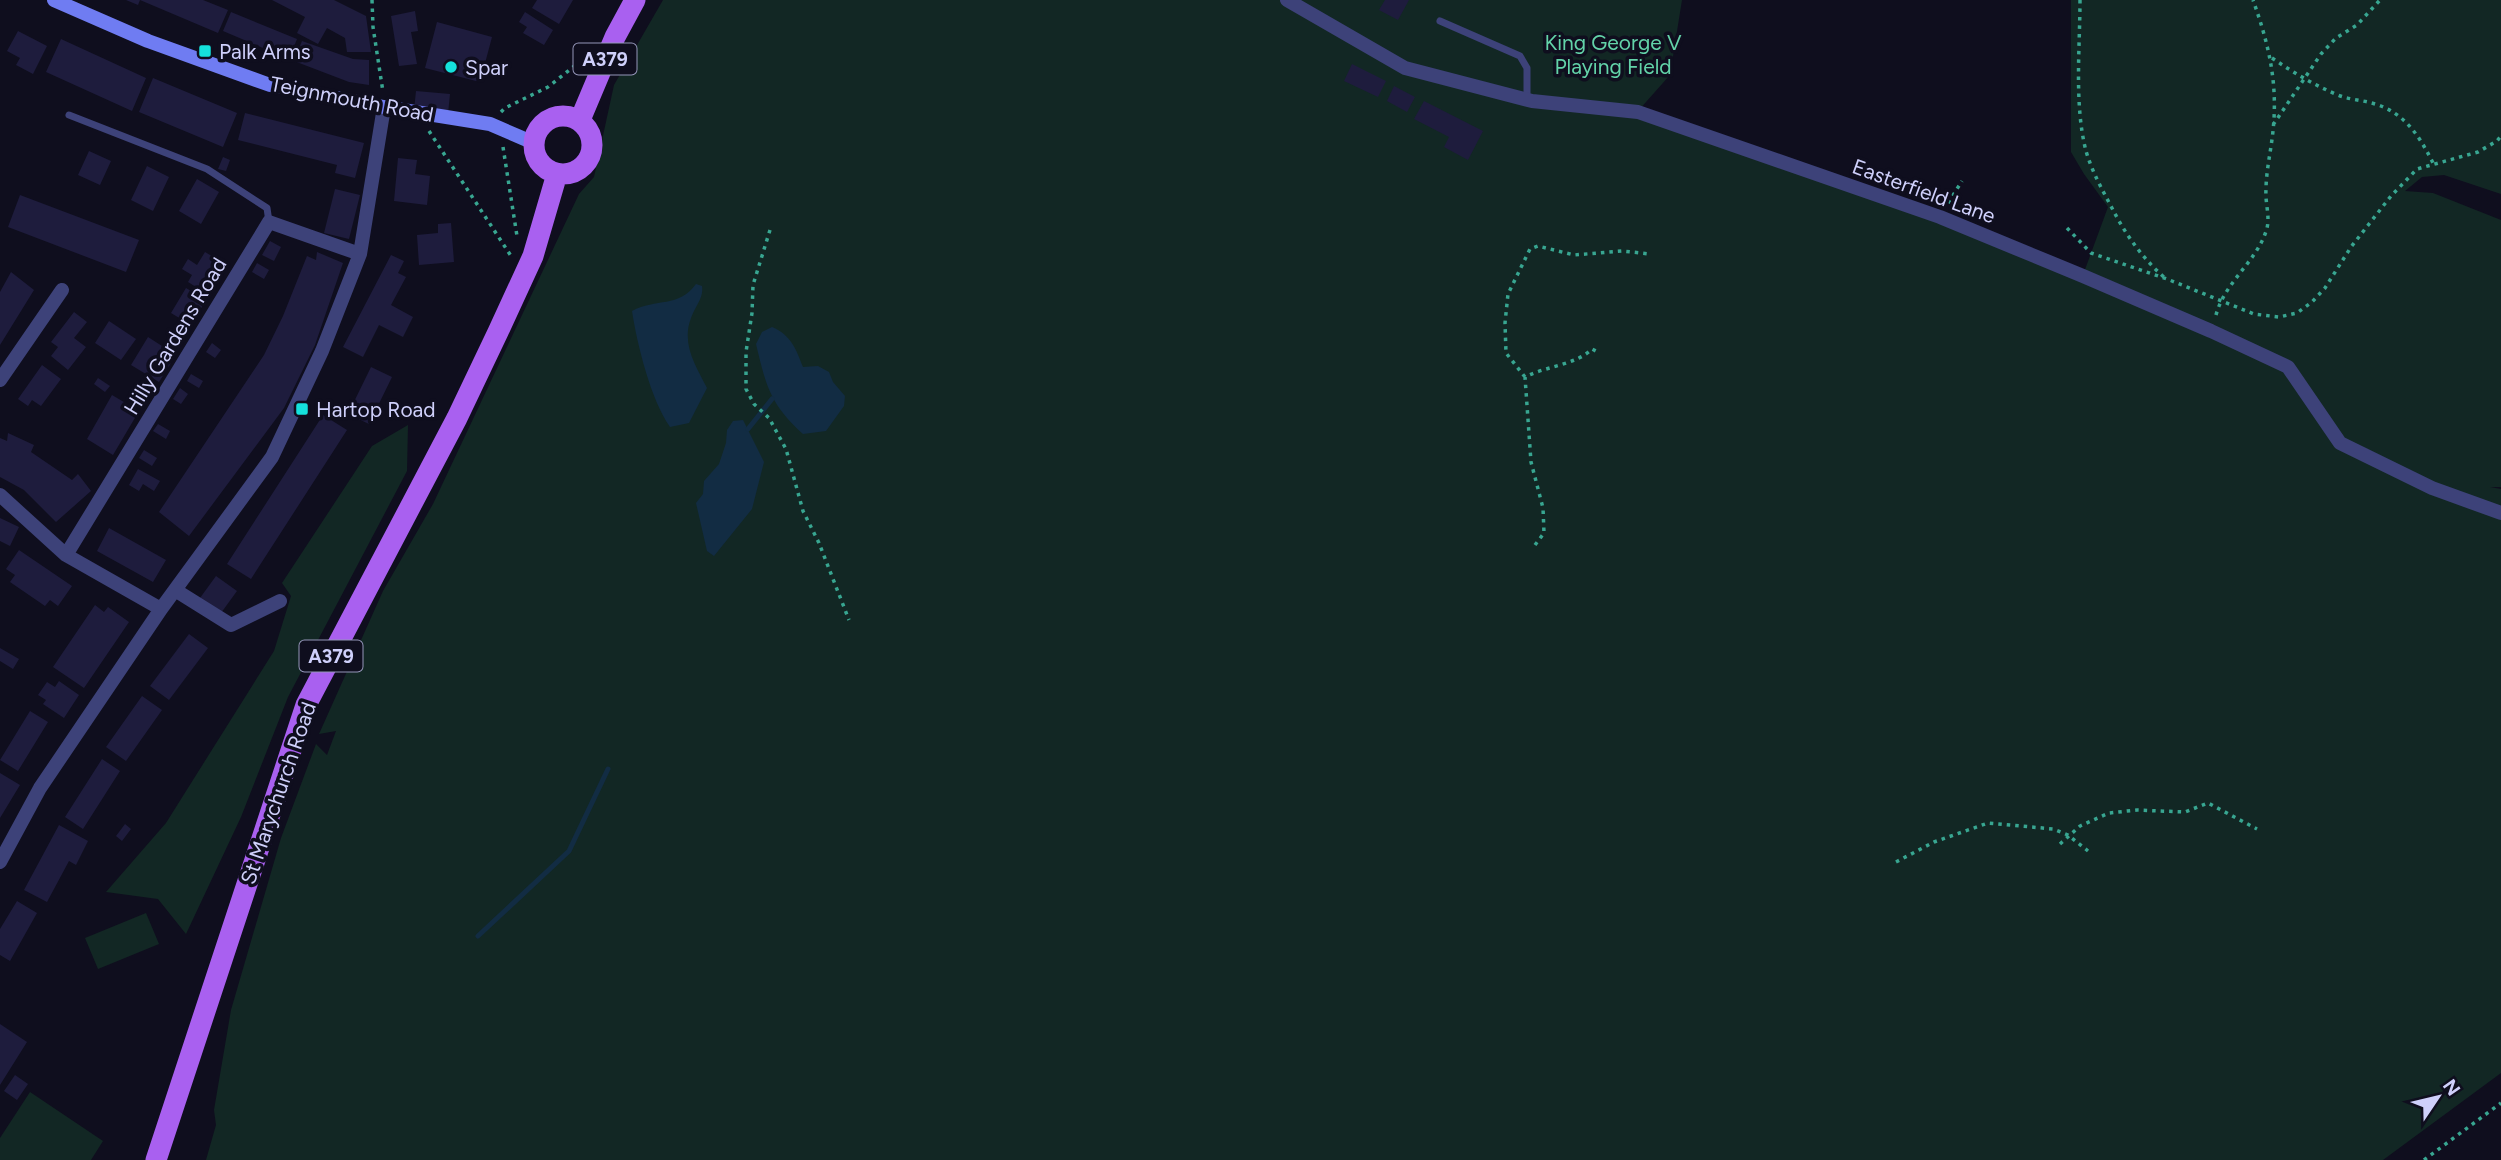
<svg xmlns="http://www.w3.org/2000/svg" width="2501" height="1160" font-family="Figtree,sans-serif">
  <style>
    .green { fill: #122724 }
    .water { fill: #122c43 }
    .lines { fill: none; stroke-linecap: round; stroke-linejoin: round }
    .stream { stroke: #122c43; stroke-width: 5 }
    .building { fill: #1e1c3d }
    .path { stroke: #38a691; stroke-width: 3.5; stroke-dasharray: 3.5 5; stroke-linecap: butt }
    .lane { stroke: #3d4279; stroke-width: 7 }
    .street { stroke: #3d4279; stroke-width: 14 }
    .secondary { stroke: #6f7cf2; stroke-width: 14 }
    .primary { stroke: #a960f0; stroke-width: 21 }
    .poi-dot { fill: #15e1dc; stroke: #0f0e1e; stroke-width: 2.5 }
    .labels { text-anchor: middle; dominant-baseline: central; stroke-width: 7; stroke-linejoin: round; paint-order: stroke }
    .shield { fill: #0f0e1e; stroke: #9596b9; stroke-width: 2 }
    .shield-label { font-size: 19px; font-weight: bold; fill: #cfd0fb }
    .park-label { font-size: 21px; fill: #63d3a9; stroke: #0f0e1e }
    .poi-label { font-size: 21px; fill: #cfd0fb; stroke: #0f0e1e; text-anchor: start }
    .street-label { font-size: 21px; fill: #cfd0fb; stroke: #0f0e1e }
  </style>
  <rect width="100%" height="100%" fill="#0f0e1e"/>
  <!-- green -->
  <path class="green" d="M663 0H1682L1670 75 1638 111 2083 275 2108 207 2084 174 2071 152V0H2501V194L2444 175 2422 177 2405 191 2433 193 2501 220V487H2490L2501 489V1073L2383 1160H206L216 1125 214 1110 231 1010 281 838 316 744 327 755 336 731 319 734 383 591 433 504 579 194 594 177 614 85Z
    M408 425 407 471 288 697 241 817 186 934 158 899 106 892 166 823 274 651 291 596 282 583 372 446Z
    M146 913 159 944 98 969 85 938Z
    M30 1092 103 1141 91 1160H0V1138Z"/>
  <!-- water -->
  <path class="water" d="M696 284 702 286C704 298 695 306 691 318 681 344 696 366 707 388L689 423 670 427C651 400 637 344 632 311 656 298 679 308 696 284Z
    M772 327C791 335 796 349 803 367L818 366 829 372 833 382 845 396 844 406 826 431 803 434C770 404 766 386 756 344L762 332Z
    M743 420 764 462 752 509 714 556 707 551 696 503 703 494 704 481 719 464 726 443 727 430 733 421Z"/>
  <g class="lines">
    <!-- stream -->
    <path class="stream" d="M748 429 772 399
      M478 936 569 851 608 769"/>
  </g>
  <!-- building -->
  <path class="building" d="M126 0H203L228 10 218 33 140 0 138 5Z
    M272 0H334L366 16 371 52H347L345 38 327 28 318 44 297 33 305 17Z
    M537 0H573L559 24 532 8Z
    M1385 0H1409L1398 20 1379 10Z
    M415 11 418 31 411 32 417 64 399 66 391 16Z
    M231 12 297 39 289 59 223 31Z
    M525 12 553 30 544 45 523 33 527 27 519 22Z
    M437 22 492 37 480 82 425 68Z
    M18 31 47 46 33 74 16 65 20 58 7 51Z
    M61 39 146 78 132 111 46 72Z
    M302 41 353 59 369 60V85L349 82 294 61Z
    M1352 64 1386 81 1378 97 1344 81Z
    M153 78 237 113 223 147 139 112Z
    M1394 86 1415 97 1407 112 1387 101Z
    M416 91 450 94 448 114 414 110Z
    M1424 101 1483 131 1468 160 1444 147 1449 137 1414 119Z
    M245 113 364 143 355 178 335 173 337 165 238 140Z
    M89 151 111 161 100 185 78 175Z
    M223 157 230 160 226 171 218 169Z
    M398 158 417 160 415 174 430 176 427 205 394 201Z
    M147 166 169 177 153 211 131 200Z
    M197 179 219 192 201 224 179 211Z
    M335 189 360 195 349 239 324 233Z
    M20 195 139 240 126 272 8 227Z
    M451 223 454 262 419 265 417 235 438 233V224Z
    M270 241 281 247 274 261 262 255Z
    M205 252 227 265 209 295 188 282 192 275 182 269 188 259 197 265Z
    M317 252 343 263 315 345 284 408 189 536 159 512 264 355 283 316 307 256 316 260Z
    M391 255 404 261 398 273 406 277 391 305 413 317 403 337 379 325 363 357 343 347Z
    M257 263 269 270 264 279 252 272Z
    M11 272 34 290 0 345V292Z
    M186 288 206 300 191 325 171 313Z
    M74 312 87 322 74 338 86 347 68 370 51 356 58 347 51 342Z
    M109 321 136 339 121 360 95 343Z
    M148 337 176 355 159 382 131 365Z
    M212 343 221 350 215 358 206 352Z
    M42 365 61 379 41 406 32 400 28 406 18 399Z
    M371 367 392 377 369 424 348 414Z
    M191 374 203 381 199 388 187 381Z
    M98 378 110 386 105 392 94 384Z
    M180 388 188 394 181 404 173 399Z
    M112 395 139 411 113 455 87 439Z
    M323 415 347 430 251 579 227 564Z
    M158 424 170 431 166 439 153 431Z
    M8 433 34 445 31 452 72 480 78 474 91 491 56 522 24 490 0 477V438L7 441Z
    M144 450 157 458 152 466 139 458Z
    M138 469 160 481 154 491 143 484 139 491 129 485Z
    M0 518 19 527 10 546 0 541Z
    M109 528 166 560 153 582 97 551Z
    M19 550 72 586 58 606 50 600 45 606 10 582 15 575 6 569Z
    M216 576 237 591 221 613 200 598Z
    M95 605 104 612 108 607 129 622 84 688 53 667Z
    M189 634 208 648 169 700 150 686Z
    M0 648 19 659 13 669 0 661Z
    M59 681 79 695 64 718 43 704 46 700 38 695 47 682 55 687Z
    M142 696 162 710 126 761 106 747Z
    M30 711 48 722 18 771 0 760Z
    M102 759 120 771 83 829 65 817Z
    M0 773 20 785 0 818Z
    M125 824 131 829 122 841 116 836Z
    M59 825 88 841 76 865 69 861 47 902 24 890Z
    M17 901 37 913 10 961 0 955V929Z
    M0 1024 27 1042 0 1085Z
    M15 1075 28 1084 17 1100 4 1091Z"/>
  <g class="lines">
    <!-- path -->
    <path class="path" d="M372 0 373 27 383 92
      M2080 0C2080 47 2074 105 2086 151 2092 172 2103 191 2113 210 2126 235 2143 259 2165 278
      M2272 58C2294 73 2314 85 2338 95 2350 100 2363 100 2375 104 2405 113 2420 137 2433 163
      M501 112 505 108 548 87 582 60
      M2273 125 2321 54 2336 38 2357 25 2380 0
      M429 131 511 256
      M503 147 517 236
      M1948 203 1962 181
      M2067 228 2091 253 2167 279 2254 314 2279 317 2297 313 2312 302 2325 288 2351 247 2391 196 2417 169 2478 152 2497 141 2501 136
      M770 230 753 285 752 313 746 352V389L754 404 769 418 786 449 803 511 819 543 849 620
      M2216 315C2225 281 2258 261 2267 228 2270 216 2265 202 2266 190 2266 171 2271 151 2273 131 2278 83 2269 45 2253 0
      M1525 377 1506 353 1505 323 1508 294 1530 249 1538 246 1574 255 1622 251 1650 254
      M1535 545 1544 533 1543 508 1531 462 1525 377C1546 366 1576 365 1592 349L1596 351
      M2060 844 2080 826 2109 813 2137 810 2185 812 2208 803 2257 829
      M1896 862 1934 842 1988 823 2053 829 2068 835 2088 851
      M2424 1160 2501 1103"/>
    <!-- lane -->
    <path class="lane" d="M1440 21 1520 56 1527 68V100
      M69 115 207 169 267 208 269 222"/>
    <!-- street -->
    <path class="street" d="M1287 0 1405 68 1532 101 1638 112 1940 217 2083 276 2211 331 2288 367 2340 443 2432 488 2501 513
      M0 380 62 290
      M0 495 66 555 161 609
      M66 555 269 222 360 254
      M175 590 231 625 280 601
      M0 862 40 788 161 609 272 457 322 351 360 254 384 107"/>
    <!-- secondary -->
    <path class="secondary" d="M54 0 148 41 270 85 384 107 490 124 534 143"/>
    <!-- primary -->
    <path class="primary" d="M534 145a29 29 0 1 1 58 0a29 29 0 1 1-58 0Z
      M580 120 615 37 635 0
      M156 1160 306 705 457 418 498 332 533 256 557 174"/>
  </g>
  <!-- markers -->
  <g class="poi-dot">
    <rect x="198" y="44" width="14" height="14" rx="3.5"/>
    <circle cx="451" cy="67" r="7"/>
    <rect x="295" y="402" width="14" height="14" rx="3.5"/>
  </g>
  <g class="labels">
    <!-- shield labels -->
    <g class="shield">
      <rect x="573.5" y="43.5" width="63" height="31" rx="5"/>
      <rect x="299.5" y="640.5" width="63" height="31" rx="5"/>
    </g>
    <g class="shield-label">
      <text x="605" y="59">A379</text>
      <text x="331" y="656">A379</text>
    </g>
    <!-- park labels -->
    <g class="park-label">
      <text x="1613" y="42">King George V<tspan x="1613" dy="24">Playing Field</tspan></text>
    </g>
    <!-- poi labels -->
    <g class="poi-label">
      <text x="219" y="51">Palk Arms</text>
      <text x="465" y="67">Spar</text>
      <text x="316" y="409">Hartop Road</text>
    </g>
    <!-- street labels -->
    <g class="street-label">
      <text transform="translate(352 99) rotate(11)">Teignmouth Road</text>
      <text transform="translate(1924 191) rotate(20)">Easterfield Lane</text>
      <text transform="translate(175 336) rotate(-59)">Hilly Gardens Road</text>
      <text transform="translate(278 793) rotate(-71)">St Marychurch Road</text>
    </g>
  </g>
  <!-- north arrow -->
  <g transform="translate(2438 1097) rotate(55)" stroke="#0f0e1e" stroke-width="5" paint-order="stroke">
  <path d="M0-5L12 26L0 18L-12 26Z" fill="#cfd0fb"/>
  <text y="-10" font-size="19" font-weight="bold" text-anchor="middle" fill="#cfd0fb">N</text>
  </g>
</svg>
